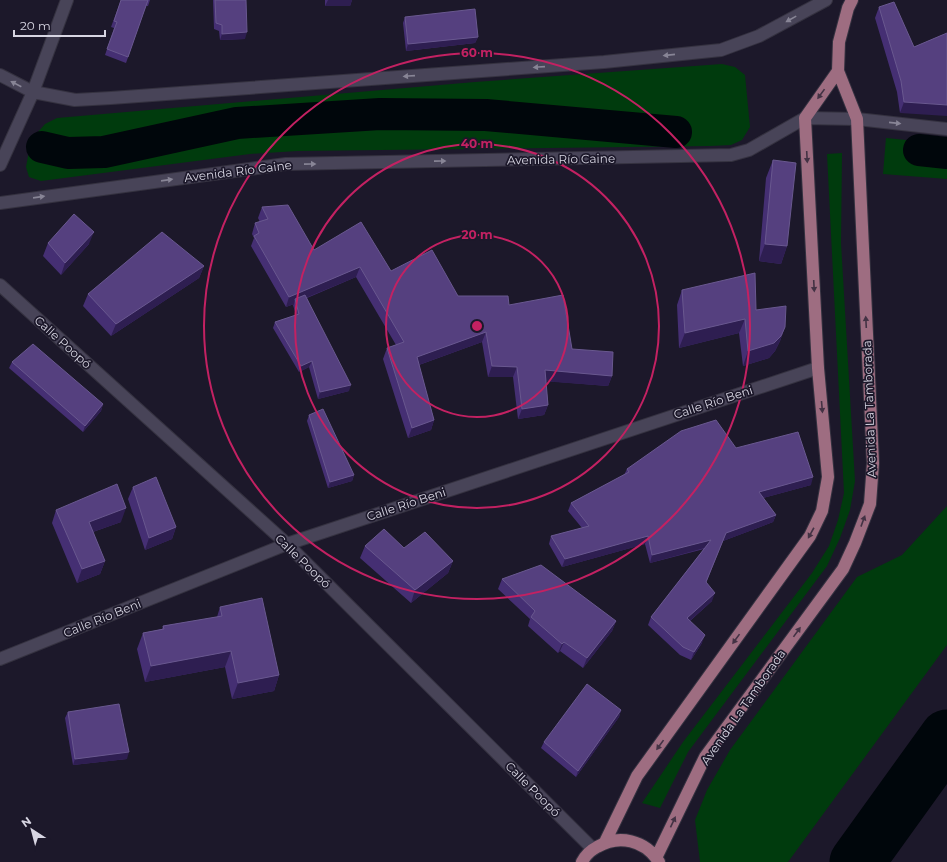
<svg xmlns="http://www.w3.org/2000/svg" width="947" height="862" font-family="Montserrat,sans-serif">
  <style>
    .green { fill: #003b0d }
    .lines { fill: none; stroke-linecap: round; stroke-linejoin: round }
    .canal { stroke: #00060b; stroke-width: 32 }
    .river { stroke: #00060b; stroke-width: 55 }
    .minor-casing { stroke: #353240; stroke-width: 14 }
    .major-casing { stroke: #353240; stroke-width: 14 }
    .minor { stroke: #484458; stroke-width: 12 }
    .major { stroke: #9e6d81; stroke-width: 12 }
    .wall { fill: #452f73 }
    .shaded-wall { fill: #2e1e51 }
    .building { fill: #55407f; stroke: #69588f }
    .oneway { fill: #888596 }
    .oneway2 { fill: #433244 }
    .ring { fill: none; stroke: #c32162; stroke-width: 2 }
    .labels { text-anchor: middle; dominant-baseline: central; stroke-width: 3.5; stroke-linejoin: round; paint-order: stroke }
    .street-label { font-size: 12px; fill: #d7d5e2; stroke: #1c182a }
    .centre { fill: #c32162; stroke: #1c182a; stroke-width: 2 }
    .ring-label { font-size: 12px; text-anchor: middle; font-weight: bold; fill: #c32162; stroke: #1c182a; stroke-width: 3.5; stroke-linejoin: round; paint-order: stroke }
  </style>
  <rect width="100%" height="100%" fill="#1c182a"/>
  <!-- green -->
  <path class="green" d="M722 64 735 67 745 75 750 127 742 140 731 145 710 146 297 151 250 154 41 181 29 177 26 167 31 140 45 124 57 118 475 82Z
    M886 138 947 144V179L883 174Z
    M842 153 841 243 855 481 850 510 840 538 827 566 688 752 660 808 642 803 683 742 812 573 829 546 838 520 844 493 827 154Z
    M947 506V645L788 862H700L695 820 707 790 730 750 857 577 902 555Z"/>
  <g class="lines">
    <!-- canal -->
    <path class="canal" d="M42 147 68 153 104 152 237 123 380 114 486 115 676 132
      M919 150 947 153"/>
    <!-- river -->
    <path class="river" d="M857 862 947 737"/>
    <defs>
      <path id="minor" d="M0 75 33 92 75 100 111 98 604 62 721 50 759 36 826 0
        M0 165 33 92 67 0
        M0 203 286 164 731 155 749 150 805 118 857 119 947 129
        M0 285 287 544 593 849
        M0 659 287 544 818 368"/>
      <path id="major" d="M605 842 637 776 810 536 822 511 828 477 818 368 805 118 838 71
        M656 858 705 757 843 569 855 543 870 504 873 463 857 119 838 71 839 42 848 8 852 0
        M582 862C585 856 591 850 597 847 619 834 645 840 659 862"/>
    </defs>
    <!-- minor casing -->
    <use href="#minor" class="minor-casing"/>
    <!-- major casing -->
    <use href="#major" class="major-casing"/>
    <!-- minor -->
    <use href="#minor" class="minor"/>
    <!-- major -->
    <use href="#major" class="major"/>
  </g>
  <!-- wall -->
  <path class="wall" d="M121 0H150L148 6H146L126 63 105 55 114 28 111 27Z
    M213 0H246L245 39 220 40 219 31 214 29Z
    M325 0H352L350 6H325Z
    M879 7 914 47 947 33 900 113 897 92 875 18Z
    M405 17 478 37 475 43 406 51 403 23Z
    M773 160 787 246 781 264 759 261 766 178Z
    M262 207 314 250 391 271 458 296 509 305 572 349 612 376 608 386 546 381 548 405 544 415 518 419 513 377H488L482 342 419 365 434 420 431 430 408 438 383 359 387 348 396 345 356 277 307 298 349 391 318 399 309 367 299 372 273 328 275 322 296 315 293 305 294 304 286 307 251 246 254 238 252 234 255 223 260 222 258 218Z
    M48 243 89 244 61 275 43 256Z
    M204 266 199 278 111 336 83 306 88 294Z
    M682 290 756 310 785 327 780 341 775 351 769 358 743 366 739 333 679 348 677 305Z
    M12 362 103 404 101 411 83 432 9 368Z
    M309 415 354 475 352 481 328 488 307 421Z
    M736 448 811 485 763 498 776 515 773 522 723 541 706 583 712 601 690 621 702 643 691 660 680 655 648 625 651 617 704 549 650 563 645 544 562 567 549 544 551 536 582 528 568 511 571 503 624 475 627 469Z
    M133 487 176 527 172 539 145 550 128 499Z
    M56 510 121 522 93 532 105 561 100 574 77 583 52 523Z
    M365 546 453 561 448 573 411 603 360 558Z
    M502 579 616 621 612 631 583 668 560 651 558 653 528 626 530 619 498 589Z
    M220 607 279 675 274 691 232 699 225 667 145 682 137 649 143 633 162 629 163 626 217 617Z
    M621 710 619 717 576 777 541 748 544 742Z
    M68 712 127 759 73 765 65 718Z"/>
  <!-- shaded-wall -->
  <path class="shaded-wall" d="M328 0H352L350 6H325Z
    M247 32 245 39 220 40 222 34Z
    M478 37 475 43 406 51 408 44Z
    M904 102 947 105V116L900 113Z
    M94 232 89 244 61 275 65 263Z
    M765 244 787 246 781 264 759 261Z
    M204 266 199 278 111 336 116 324Z
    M360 267 356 277 296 302 295 299 294 304 286 307 289 297Z
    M745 319 739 333 679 348 685 333Z
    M785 327 780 341 775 351 769 358 743 366 748 351Z
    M486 332 482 342 413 367 417 357Z
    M312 361 309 367 299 372 301 366Z
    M492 366 517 367 513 377H488Z
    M545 370 612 376 608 386 541 381Z
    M351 385 349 391 318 399 320 392Z
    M103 404 101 411 83 432 85 426Z
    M548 405 544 415 518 419 522 409Z
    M434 420 431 430 408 438 412 428Z
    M354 475 352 481 328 488 330 482Z
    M813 477 811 485 756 500 759 492Z
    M126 508 121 522 84 535 89 522Z
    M776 515 773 522 723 541 726 533Z
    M176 527 172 539 145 550 149 538Z
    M648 536 645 544 562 567 565 559Z
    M711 540 708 547 650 563 652 555Z
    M105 561 100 574 77 583 82 569Z
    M453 561 448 573 411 603 415 590Z
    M715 593 712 601 684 626 687 618Z
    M616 621 612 631 583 668 587 658Z
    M705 635 702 643 691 660 694 652Z
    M564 642 560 651 558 653 562 644Z
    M231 651 225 667 145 682 151 666Z
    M279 675 274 691 232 699 238 683Z
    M621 710 619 717 576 777 578 771Z
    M129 752 127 759 73 765 75 759Z"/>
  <!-- building -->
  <path class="building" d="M121 0H148L128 57 107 49 117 22 114 21Z
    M215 0H246L247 32 222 34V25L216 23Z
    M894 2 914 47 947 33V105L904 102 901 81 879 7Z
    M475 9 478 37 408 44 405 17Z
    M773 160 796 163 787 246 765 244Z
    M288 205 314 250 361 222 391 271 432 250 458 296H508L509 305 563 295 572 349 613 352 612 376 545 370 548 405 522 409 517 367 492 366 486 332 417 357 434 420 412 428 387 348 404 342 360 267 289 297 254 236 259 233 255 223 268 219 262 207Z
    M74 214 94 232 65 263 48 243Z
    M162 232 204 266 116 324 88 294Z
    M755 273 756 310 786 306 785 327 781 336 774 343 748 351 745 319 685 333 682 290Z
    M305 295 351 385 320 392 312 361 301 366 275 322 299 314 295 299Z
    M33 344 103 404 85 426 12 362Z
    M323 409 354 475 330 482 309 415Z
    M716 420 736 448 798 432 813 477 759 492 776 515 726 533 706 582 715 593 687 618 705 635 694 652 683 647 651 617 711 540 652 555 648 536 565 559 551 536 589 526 571 503 629 472 627 469 681 431Z
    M156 477 176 527 149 538 133 487Z
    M117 484 126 508 89 522 105 561 82 569 56 510Z
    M384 529 404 548 425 532 453 561 415 590 365 546Z
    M541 565 616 621 587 658 564 642 562 644 531 617 535 611 502 579Z
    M262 598 279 675 238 683 231 651 151 666 143 633 164 629 163 626 222 616 220 607Z
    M587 684 621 710 578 771 544 742Z
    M119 704 129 752 75 759 68 712Z"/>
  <!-- one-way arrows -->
  <defs><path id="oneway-solid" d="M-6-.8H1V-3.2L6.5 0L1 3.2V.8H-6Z"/></defs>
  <g class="oneway">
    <use href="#oneway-solid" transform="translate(791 19) rotate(151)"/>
    <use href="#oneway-solid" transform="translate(669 55) rotate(174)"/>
    <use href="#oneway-solid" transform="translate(539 67) rotate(176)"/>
    <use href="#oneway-solid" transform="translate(409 76) rotate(176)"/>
    <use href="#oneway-solid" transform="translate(16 84) rotate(-153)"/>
    <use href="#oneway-solid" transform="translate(895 123) rotate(6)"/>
    <use href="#oneway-solid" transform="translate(440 161) rotate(-1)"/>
    <use href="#oneway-solid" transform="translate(310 164) rotate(-1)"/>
    <use href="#oneway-solid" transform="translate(167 180) rotate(-8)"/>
    <use href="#oneway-solid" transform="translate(39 197) rotate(-8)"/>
  </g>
  <g class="oneway2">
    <use href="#oneway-solid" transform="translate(821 94) rotate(126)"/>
    <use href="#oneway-solid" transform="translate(807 157) rotate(87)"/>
    <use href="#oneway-solid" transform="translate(814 286) rotate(87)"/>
    <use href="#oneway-solid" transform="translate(866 322) rotate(-93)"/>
    <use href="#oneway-solid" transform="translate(822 407) rotate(85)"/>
    <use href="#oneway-solid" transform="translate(863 521) rotate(-70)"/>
    <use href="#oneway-solid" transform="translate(811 533) rotate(119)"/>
    <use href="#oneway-solid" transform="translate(797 632) rotate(-54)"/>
    <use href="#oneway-solid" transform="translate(736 639) rotate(126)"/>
    <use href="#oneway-solid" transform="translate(660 745) rotate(126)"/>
    <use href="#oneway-solid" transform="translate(673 822) rotate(-65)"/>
  </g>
  <!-- distance rings -->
  <g class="ring">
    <circle cx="477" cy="326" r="91"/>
    <circle cx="477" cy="326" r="182"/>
    <circle cx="477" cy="326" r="273"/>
  </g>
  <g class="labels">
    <!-- street labels -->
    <g class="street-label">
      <text transform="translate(561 159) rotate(-1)">Avenida Río Caine</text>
      <text transform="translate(238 171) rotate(-7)">Avenida Río Caine</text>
      <text transform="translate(63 342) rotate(42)">Calle Poopó</text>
      <text transform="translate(713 402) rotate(-18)">Calle Río Beni</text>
      <text transform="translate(869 409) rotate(-92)">Avenida La Tamborada</text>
      <text transform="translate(406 504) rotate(-18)">Calle Río Beni</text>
      <text transform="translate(303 561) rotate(44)">Calle Poopó</text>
      <text transform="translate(102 618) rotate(-22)">Calle Río Beni</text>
      <text transform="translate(743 707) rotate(-55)">Avenida La Tamborada</text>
      <text transform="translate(533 789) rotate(45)">Calle Poopó</text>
    </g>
  </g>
  <circle cx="477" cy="326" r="6" class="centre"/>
  <g class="ring-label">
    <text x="477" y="57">60 m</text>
    <text x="477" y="148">40 m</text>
    <text x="477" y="239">20 m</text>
  </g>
  <!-- north arrow -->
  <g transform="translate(32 830) rotate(324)" stroke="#1c182a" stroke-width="3" paint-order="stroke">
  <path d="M0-3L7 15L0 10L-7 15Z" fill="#d7d5e2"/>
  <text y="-6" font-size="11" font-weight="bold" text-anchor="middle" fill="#d7d5e2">N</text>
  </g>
  <!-- scale -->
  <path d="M14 30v6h91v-6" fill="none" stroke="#d7d5e2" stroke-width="2"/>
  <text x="20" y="30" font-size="12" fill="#d7d5e2" stroke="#1c182a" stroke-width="3" paint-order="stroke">20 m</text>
</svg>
